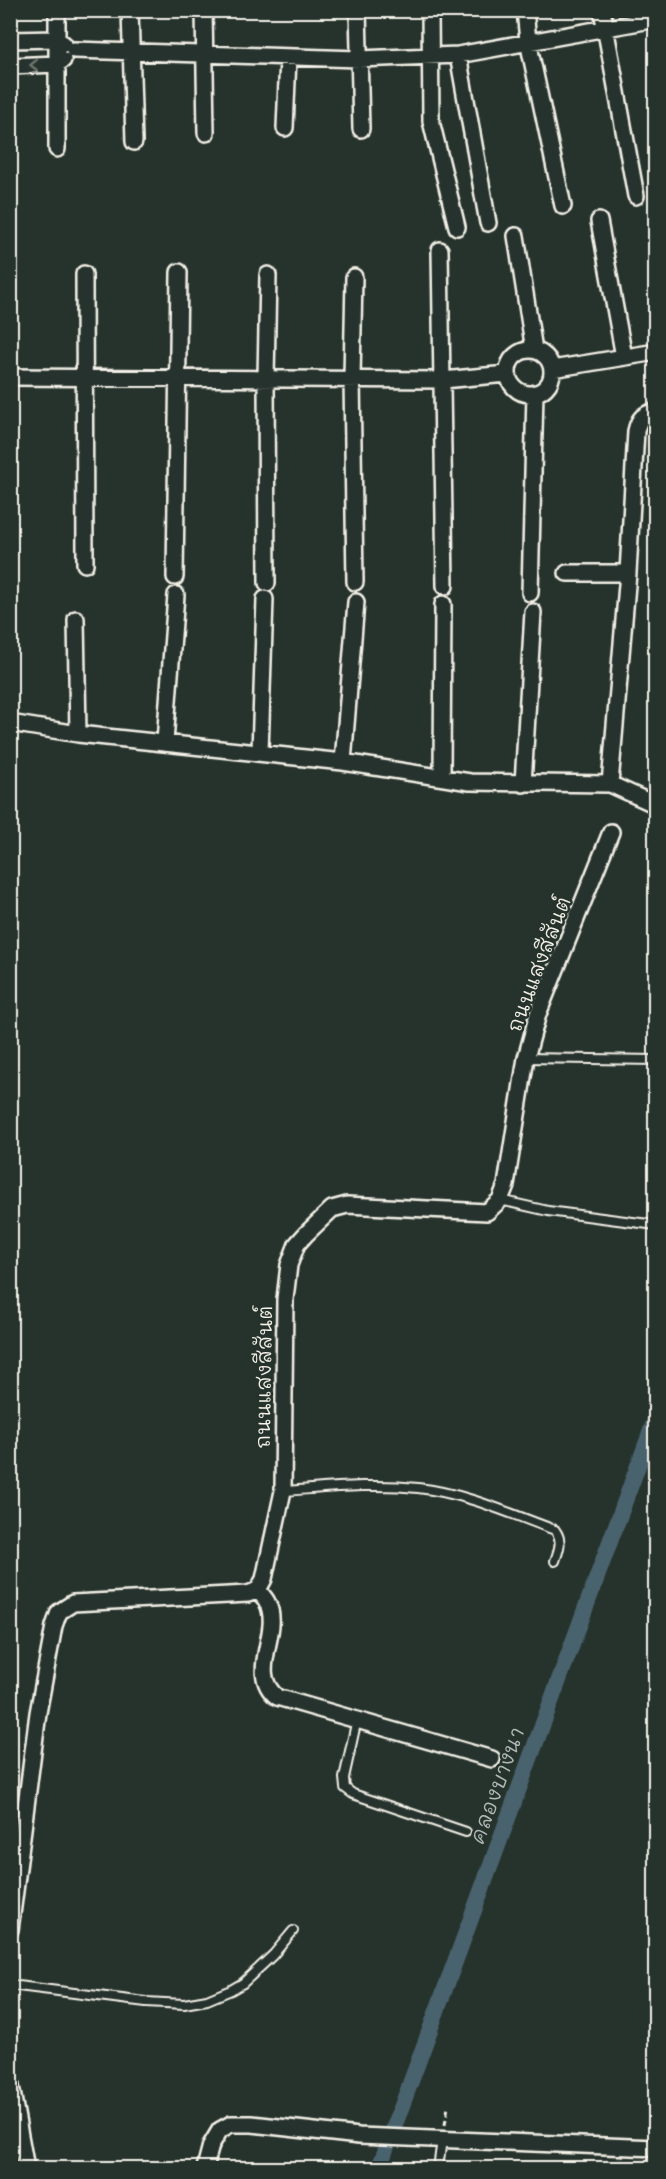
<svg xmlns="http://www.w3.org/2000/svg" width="666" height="2179" font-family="Mali,'Playpen Sans Thai',sans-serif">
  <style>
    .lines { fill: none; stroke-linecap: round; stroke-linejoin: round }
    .canal { stroke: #4a646e; stroke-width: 16 }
    .lane-casing { stroke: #f4f1e8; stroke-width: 12 }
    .street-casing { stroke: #f4f1e8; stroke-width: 20 }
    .path { stroke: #f4f1e8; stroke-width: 3; stroke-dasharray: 6 4.5; stroke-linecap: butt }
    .lane { stroke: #26332d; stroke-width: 8 }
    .street { stroke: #26332d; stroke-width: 15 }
    .oneway { stroke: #6e766e }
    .labels { text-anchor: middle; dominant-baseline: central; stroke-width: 5; stroke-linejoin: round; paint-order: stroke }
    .street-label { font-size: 20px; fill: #f4f1e8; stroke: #26332d }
    .water-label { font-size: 21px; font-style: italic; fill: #b0b9b7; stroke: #26332d }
  </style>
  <rect width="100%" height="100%" fill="#26332d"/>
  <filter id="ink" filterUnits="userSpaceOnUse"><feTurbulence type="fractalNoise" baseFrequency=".0167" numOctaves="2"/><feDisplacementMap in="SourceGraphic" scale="12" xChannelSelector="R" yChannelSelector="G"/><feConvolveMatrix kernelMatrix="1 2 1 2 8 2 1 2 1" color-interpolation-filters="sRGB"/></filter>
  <g filter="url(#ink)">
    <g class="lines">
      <!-- canal -->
      <path class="canal" d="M379 2168 656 1417"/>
      <defs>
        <path id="lane" d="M526 1058 656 1060
          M500 1200 548 1211 656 1225
          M283 1491C328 1488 373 1483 418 1488 465 1493 511 1514 555 1530 563 1541 559 1549 555 1561
          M357 1719 344 1778 345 1788 353 1794 466 1832
          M10 1985 146 2002 184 2004 207 2000 231 1990 243 1983 273 1955 293 1931
          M438 2168 442 2140"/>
        <path id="street" d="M57 10V149
          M130 10 134 142
          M204 10 206 133
          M358 10 361 129
          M430 10 431 121 457 227
          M525 10 528 41 563 206
          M602 10 636 196
          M10 40 56 39 64 44
          M74 50 359 59 458 55 656 19
          M458 55 488 223
          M10 66 57 64 63 60
          M285 128 288 58
          M599 221 624 357
          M516 236 534 350
          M440 250 445 586
          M84 274 85 564
          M354 277 352 378 355 582
          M508 372a22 22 0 1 1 44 0a22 22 0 1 1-44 0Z
          M552 369 656 352
          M10 377 443 380 507 374
          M567 573H628
          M175 577 179 272
          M267 583 266 378 268 275
          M530 593 535 393
          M76 619 78 734
          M10 723 78 734 343 762 470 782 610 784 656 805
          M165 742 176 595
          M260 752 265 599
          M343 762 356 602
          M442 777 443 604
          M523 784 533 612
          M610 784 628 573 636 431C639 418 643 414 656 411
          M258 1590C261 1594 265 1598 267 1602 283 1632 246 1672 277 1697L492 1759
          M10 1930 38 1713 54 1626 59 1612 73 1603 248 1594 258 1590 264 1579 283 1491 285 1299 289 1265 297 1244 306 1234 332 1209 347 1205 487 1212 500 1200 506 1185 526 1058 538 1014 611 832
          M10 2081 26 2168
          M205 2168 211 2145 220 2130 231 2124H252L359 2136 656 2148"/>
      </defs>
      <!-- lane casing -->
      <use href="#lane" class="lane-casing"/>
      <!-- street casing -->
      <use href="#street" class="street-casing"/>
      <!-- path -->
      <path class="path" d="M445 2125 448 2106"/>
      <!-- lane -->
      <use href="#lane" class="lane"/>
      <!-- street -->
      <use href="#street" class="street"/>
    </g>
    <!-- one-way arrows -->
    <defs><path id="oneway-chevron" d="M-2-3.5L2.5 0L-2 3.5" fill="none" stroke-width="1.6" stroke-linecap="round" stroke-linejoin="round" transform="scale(1.5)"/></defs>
    <use class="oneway" href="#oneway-chevron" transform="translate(34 65) rotate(179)"/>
  </g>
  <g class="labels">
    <!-- street labels -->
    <g class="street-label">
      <text transform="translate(538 964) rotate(-69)">ถนนแสงสีสันต์</text>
      <text transform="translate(263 1377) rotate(-89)">ถนนแสงสีสันต์</text>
    </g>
    <!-- water labels -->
    <g class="water-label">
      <text transform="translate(496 1785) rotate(-70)">คลองบางนา</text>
    </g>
  </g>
  <!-- margin -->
  <rect width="666" height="2179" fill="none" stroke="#26332d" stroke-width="36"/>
  <rect x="18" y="18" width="630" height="2143" fill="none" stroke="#f4f1e8" stroke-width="2" filter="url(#ink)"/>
</svg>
